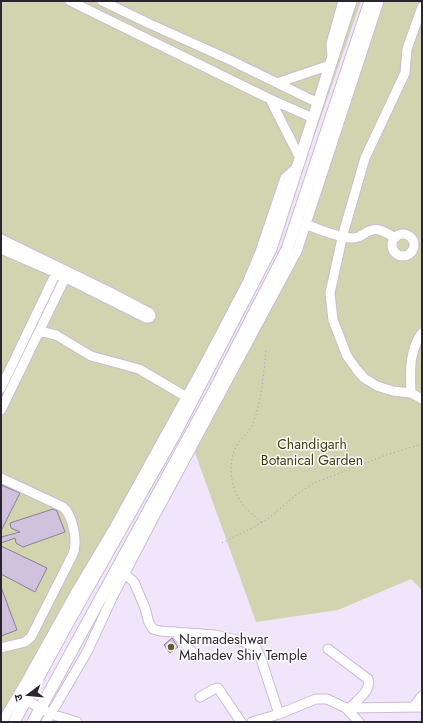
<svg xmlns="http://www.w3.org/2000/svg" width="423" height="723" font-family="Jost,'Noto Sans Devanagari',sans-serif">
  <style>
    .green { fill: #d2d3af }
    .building { fill: #d0c1dc; stroke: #8d7f98 }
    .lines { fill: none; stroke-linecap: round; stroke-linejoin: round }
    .minor-casing { stroke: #cabbd6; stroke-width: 11 }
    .major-casing { stroke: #cabbd6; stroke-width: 13 }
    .path { stroke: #a49aab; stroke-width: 1; stroke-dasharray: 1 3; stroke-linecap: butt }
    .minor { stroke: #fff; stroke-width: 9 }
    .major { stroke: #fff; stroke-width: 11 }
    .poi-dot { fill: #60602d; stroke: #fff; stroke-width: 1.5 }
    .labels { text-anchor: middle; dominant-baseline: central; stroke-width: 3; stroke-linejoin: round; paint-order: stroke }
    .park-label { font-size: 14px; fill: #3c3b07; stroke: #fff }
    .poi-label { font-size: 14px; fill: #2b252f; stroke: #fff; text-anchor: start }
  </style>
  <rect width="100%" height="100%" fill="#f1e5fb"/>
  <!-- green -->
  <path class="green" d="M1 1H361L314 137 279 221 1 722Z
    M380 1H422V590L411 579 338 610 256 622 193 447 314 197Z"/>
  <!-- building -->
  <path class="building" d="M1 485 20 493 1 531Z
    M53 509 57 511 65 532 23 547 16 543 15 538 1 543V537L20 532 11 528 10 523Z
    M1 546 47 568 35 592 1 574Z
    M1 587 17 630 1 636Z
    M172 638 178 647 170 653 164 645Z"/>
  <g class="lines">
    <defs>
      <path id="minor" d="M70 1 270 99 313 118
        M102 1 150 24 230 60 318 103
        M422 7 407 49 405 73 365 158 343 234 330 293 333 320 347 356 357 370 364 378 377 386 393 391 411 393 422 399
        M332 56 331 44 343 1
        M277 83 330 65
        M270 99 300 158
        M305 224C318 229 339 238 353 238 358 238 362 235 367 232 378 226 385 232 395 238
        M392 245a11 11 0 1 1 22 0a11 11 0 1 1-22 0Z
        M1 239 110 292 150 313 151 316 149 318H146L56 273 1 249
        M39 331 56 335 91 356 139 369 190 399
        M1 388 56 273
        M411 393C410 371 409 351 422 333
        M1 410 65 278
        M1 478 63 507C73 516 78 542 73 554L31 637 25 642 1 648
        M125 574 134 582 145 608 149 623 153 629 160 631 215 635 237 640 250 644 256 648 260 656 279 714
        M175 632 192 652
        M328 649 368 679C372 690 357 700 350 708
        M200 697 214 689 218 688 241 722
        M26 700 51 714 77 722
        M413 707 422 696
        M346 708 359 722
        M2 722 28 678 77 590 114 528 204 365 247 283 260 252 285 178 298 166
        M46 722 87 652 112 598 151 523 297 251 379 1
        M252 722 279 714 316 699H327L346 708 422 707"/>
      <path id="major" d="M14 722 68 623 175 434 271 249 351 1
        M33 722 215 389 287 249 370 1"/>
    </defs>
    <!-- minor casing -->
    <use href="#minor" class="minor-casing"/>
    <!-- major casing -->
    <use href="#major" class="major-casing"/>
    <!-- path -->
    <path class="path" d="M261 522C255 516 246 510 241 502 230 487 227 460 238 444 243 436 251 430 254 421 262 398 264 372 266 348
      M222 543 256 526 269 518 297 494 314 483 386 455 422 444"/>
    <!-- minor -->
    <use href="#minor" class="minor"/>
    <!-- major -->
    <use href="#major" class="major"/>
  </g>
  <!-- markers -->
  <circle class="poi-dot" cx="171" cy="647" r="4"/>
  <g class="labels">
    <!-- park labels -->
    <g class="park-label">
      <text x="312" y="444">Chandigarh<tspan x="312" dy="16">Botanical Garden</tspan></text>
    </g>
    <!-- poi labels -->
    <g class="poi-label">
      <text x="179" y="639">Narmadeshwar<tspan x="179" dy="16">Mahadev Shiv Temple</tspan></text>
    </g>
  </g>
  <!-- border -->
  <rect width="423" height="723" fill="none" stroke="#2b252f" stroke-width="4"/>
  <!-- north arrow -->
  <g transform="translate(28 695) rotate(254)" stroke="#ffffff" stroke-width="3" paint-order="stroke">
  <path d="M0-3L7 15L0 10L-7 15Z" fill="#2b252f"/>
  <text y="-6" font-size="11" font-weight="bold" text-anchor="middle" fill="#2b252f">उ</text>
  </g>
</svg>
